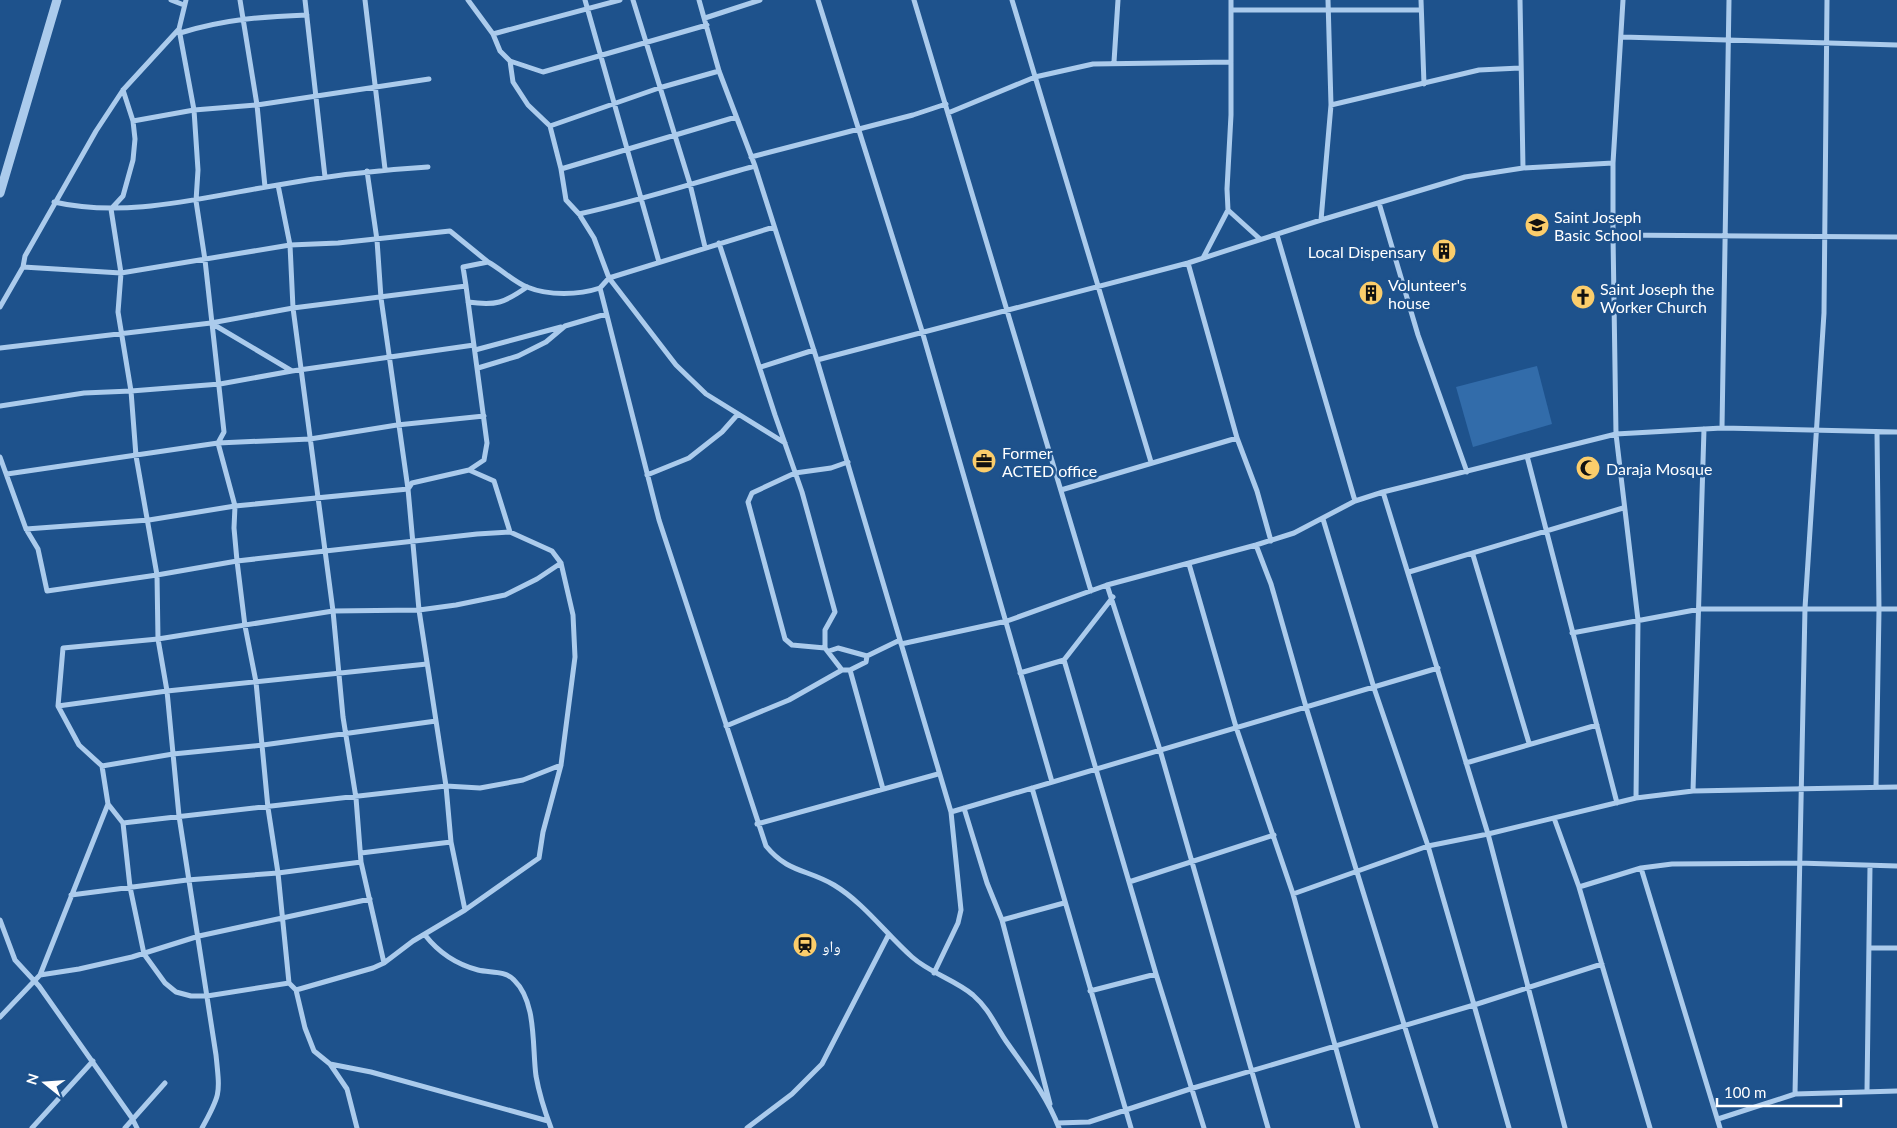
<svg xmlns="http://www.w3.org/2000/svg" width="1897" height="1128" font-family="Lato,'Noto Naskh Arabic',sans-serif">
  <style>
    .green { fill: #326caa }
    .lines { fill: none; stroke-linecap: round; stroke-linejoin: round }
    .minor { stroke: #abcbec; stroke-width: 5 }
    .tertiary { stroke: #abcbec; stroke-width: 9 }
    .labels { text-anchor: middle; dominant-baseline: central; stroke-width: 5; stroke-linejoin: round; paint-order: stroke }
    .poi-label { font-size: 16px; fill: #fff; stroke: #1e528c; text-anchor: start }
  </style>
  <rect width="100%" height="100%" fill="#1e528c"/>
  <!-- green -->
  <path class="green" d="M1537 366 1552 424 1473 447 1456 387Z"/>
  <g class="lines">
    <!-- minor -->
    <path class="minor" d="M171 0 184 5
      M186 0 179 29 194 110 198 170 196 201 205 260 224 432 218 443 235 506 234 528 237 561 245 626 256 682 268 808 278 873 289 983
      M240 0 257 105 265 187
      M305 0 325 177
      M365 0 385 169
      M468 0 493 34 500 51 510 61 513 82 528 105 550 126 561 169 566 200 579 214 594 238 609 278 676 365 706 394 785 443
      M585 0 659 262
      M633 0 690 184 705 247
      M699 0 719 71 755 166 817 360 951 812 961 910 958 923 934 973
      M818 0 922 331 1052 782
      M914 0 1091 591
      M1012 0 1151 462
      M1421 0 1424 84
      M1520 0 1523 168
      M1623 0 1613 163V235L1616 434 1638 620 1636 798
      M1231 10H1421
      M705 18 760 0
      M180 33C225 19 260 17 307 15
      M493 34 620 0
      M1622 37 1897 45
      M510 61 543 72 707 25
      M1114 62 1118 0
      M123 90 133 121 135 139 133 160 123 196 111 209 121 273 118 312 131 391 136 456 157 575 158 639 167 691 179 816 216 1055C220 1094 221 1094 202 1128
      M1331 105 1479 70 1520 68
      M948 113 1035 77 1093 64 1231 62
      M133 121 194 110 257 105 429 79
      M550 126 659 88 719 71
      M751 157 913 115 946 104
      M561 169 736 117
      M367 171 377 240 381 298 408 489 419 610 446 786 451 842 465 910
      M278 185 290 245 293 308 333 611 343 717 356 798 361 862 384 963
      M54 202C124 218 196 199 266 187 320 177 374 170 428 167
      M1379 203 1418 335 1467 472
      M1228 210 1260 239
      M579 214C639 201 696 182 755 166
      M1321 220 1331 105 1328 0
      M774 227 609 278 600 288 659 520 766 846C788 873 807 869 834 885 864 903 886 934 912 957 930 973 955 980 973 995 991 1011 995 1026 1008 1044 1027 1071 1047 1096 1059 1128
      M1277 235 1355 501
      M1613 235 1897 237
      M719 243 775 415 802 492 835 612 825 630V648
      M1203 258 1228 210 1227 189 1231 115V0
      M1188 263 1237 438 1257 491 1271 541
      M23 267 121 273 290 245 338 243 450 231 488 262
      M466 286 487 443 484 460 469 470 494 481 510 532
      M468 302C496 306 504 303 527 287
      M0 307 23 267 25 256 96 131 123 90 179 29
      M211 323 292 371
      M0 348 211 323 293 308 466 286 463 267 488 262C501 269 514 282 527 287 549 296 579 295 600 288
      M475 350 561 327
      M817 360 1188 263 1321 220 1465 177 1523 168 1613 163
      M761 367 814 350
      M478 368 518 356 546 342 565 326 606 314
      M0 406 84 393 131 391 220 384 292 371 474 345
      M1722 428 1729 0
      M1527 456 1617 803
      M0 457 26 529 38 549 47 591 157 575 237 561 477 534 510 532 552 551 561 563 573 615 575 657 561 765 543 832 539 858 465 910 413 941 384 963 373 968 296 990 289 983 207 996H191L176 992 165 983 144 954 130 887 123 823
      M7 474 218 443 310 439 397 425 484 416
      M647 475 689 458 722 432 738 414
      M1061 490 1237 438
      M1383 492 1488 834 1565 1128
      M26 529 149 520 235 506 408 489 412 483 469 470
      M1256 545 1271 584 1306 707 1436 1128
      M1473 555 1529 743
      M1189 564 1236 727 1293 894 1358 1128
      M1409 572 1623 508
      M1107 585 1160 750 1268 1128
      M1572 633 1700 609H1897
      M901 644 1007 621 1107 585 1256 545 1294 533 1355 501 1383 492 1616 434 1722 428 1897 432
      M829 651 838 648 867 656 900 640
      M1064 660 1113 597
      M842 670 825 648 792 645 785 639 748 502 752 493 795 473 831 468 848 462
      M850 670 883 789
      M1020 673 1064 660 1156 974 1204 1128
      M58 706 167 691 427 664
      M726 726 789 700 842 670H850L866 662 867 656
      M1466 763 1597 725
      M102 766 173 754 263 745 436 721
      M1876 787 1879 610 1877 432
      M1032 788 1131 1128
      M1693 791 1704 429
      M108 804 123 823 446 786 480 788 523 780 561 765
      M964 808 987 883 1002 920 1064 903
      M951 812 1438 668
      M1554 818 1579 887 1650 1128
      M757 824 938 774
      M361 853 451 842
      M1641 868 1720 1128
      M1129 882 1274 835
      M1579 887 1641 868 1672 864 1798 863 1897 866
      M1293 894 1428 846 1488 834 1636 798 1693 791 1897 787
      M71 895 187 880 278 873 361 862
      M0 920 15 960 39 986 132 1118 137 1128
      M1002 920 1050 1104
      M425 935C439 953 455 964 478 970 490 973 505 970 514 980 537 1002 532 1047 536 1076 539 1093 545 1112 551 1128
      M1869 948H1897
      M40 975 108 804 102 766 79 745 58 706 63 648 158 639 333 611 419 610 456 605 505 595 537 579 561 563
      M296 990 305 1028 314 1051 330 1064 347 1089 357 1128
      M1090 991 1156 974
      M0 1017 40 975 79 969 132 957 199 936 370 899
      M330 1064 371 1072 548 1121
      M1867 1091 1870 866
      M1795 1094 1805 608 1824 313 1827 0
      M1718 1119 1795 1094 1897 1091
      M1057 1123 1089 1122 1190 1089 1474 1005 1428 846 1374 688 1323 519
      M32 1128 93 1061
      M125 1128 165 1083
      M747 1128 792 1094 822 1064 888 936
      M1509 1128 1474 1005 1602 964"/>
    <!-- tertiary -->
    <path class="tertiary" d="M0 193 57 0"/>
  </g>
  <!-- icons -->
  <defs>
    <symbol id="university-disc" viewBox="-11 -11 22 22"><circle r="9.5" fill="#fbcd6b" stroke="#1e528c"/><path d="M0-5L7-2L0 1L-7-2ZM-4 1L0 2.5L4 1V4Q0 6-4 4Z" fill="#111"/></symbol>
    <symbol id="building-disc" viewBox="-11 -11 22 22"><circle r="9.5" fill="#fbcd6b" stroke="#1e528c"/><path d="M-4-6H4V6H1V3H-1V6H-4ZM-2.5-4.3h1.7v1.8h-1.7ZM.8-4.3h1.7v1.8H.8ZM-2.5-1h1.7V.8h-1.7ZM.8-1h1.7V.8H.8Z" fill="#111"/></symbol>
    <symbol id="church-disc" viewBox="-11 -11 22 22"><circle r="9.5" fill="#fbcd6b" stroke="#1e528c"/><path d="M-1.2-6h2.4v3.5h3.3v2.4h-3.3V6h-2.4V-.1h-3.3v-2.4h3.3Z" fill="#111"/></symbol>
    <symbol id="office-disc" viewBox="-11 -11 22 22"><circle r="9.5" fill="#fbcd6b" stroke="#1e528c"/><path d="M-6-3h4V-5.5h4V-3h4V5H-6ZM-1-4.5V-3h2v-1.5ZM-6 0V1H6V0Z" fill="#111"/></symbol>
    <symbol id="mosque-disc" viewBox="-11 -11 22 22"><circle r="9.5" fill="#fbcd6b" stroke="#1e528c"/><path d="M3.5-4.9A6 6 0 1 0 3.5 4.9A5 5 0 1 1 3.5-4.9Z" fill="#111"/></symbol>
    <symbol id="station-disc" viewBox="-11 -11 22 22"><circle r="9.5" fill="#fbcd6b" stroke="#1e528c"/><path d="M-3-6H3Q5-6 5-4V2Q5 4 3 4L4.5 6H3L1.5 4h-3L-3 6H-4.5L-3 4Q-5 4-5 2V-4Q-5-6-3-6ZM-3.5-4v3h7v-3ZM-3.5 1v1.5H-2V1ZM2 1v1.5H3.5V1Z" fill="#111"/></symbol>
  </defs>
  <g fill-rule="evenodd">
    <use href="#university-disc" x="1523" y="211" width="28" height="28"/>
    <use href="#building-disc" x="1430" y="237" width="28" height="28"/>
    <use href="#building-disc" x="1357" y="279" width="28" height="28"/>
    <use href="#church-disc" x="1569" y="283" width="28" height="28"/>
    <use href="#office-disc" x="970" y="447" width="28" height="28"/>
    <use href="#mosque-disc" x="1574" y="454" width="28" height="28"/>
    <use href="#station-disc" x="791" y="931" width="28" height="28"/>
  </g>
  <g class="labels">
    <!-- poi labels -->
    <g class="poi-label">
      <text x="1554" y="216">Saint Joseph<tspan x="1554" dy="18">Basic School</tspan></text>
      <text x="1426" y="251" text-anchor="end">Local Dispensary</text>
      <text x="1388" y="284">Volunteer's<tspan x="1388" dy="18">house</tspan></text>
      <text x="1600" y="288">Saint Joseph the<tspan x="1600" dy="18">Worker Church</tspan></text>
      <text x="1002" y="452">Former<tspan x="1002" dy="18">ACTED office</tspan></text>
      <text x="1606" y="468">Daraja Mosque</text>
      <text x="822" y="945">واو</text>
    </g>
  </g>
  <!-- north arrow -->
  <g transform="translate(45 1083) rotate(287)" stroke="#1e528c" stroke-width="4" paint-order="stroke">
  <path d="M0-4L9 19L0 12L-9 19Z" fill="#ffffff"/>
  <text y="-8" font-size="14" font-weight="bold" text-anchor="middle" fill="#ffffff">N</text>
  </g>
  <!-- scale -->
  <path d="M1717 1098v8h124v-8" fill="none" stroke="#ffffff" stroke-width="2.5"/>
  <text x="1724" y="1098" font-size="15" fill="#ffffff" stroke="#1e528c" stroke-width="4" paint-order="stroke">100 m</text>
</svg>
